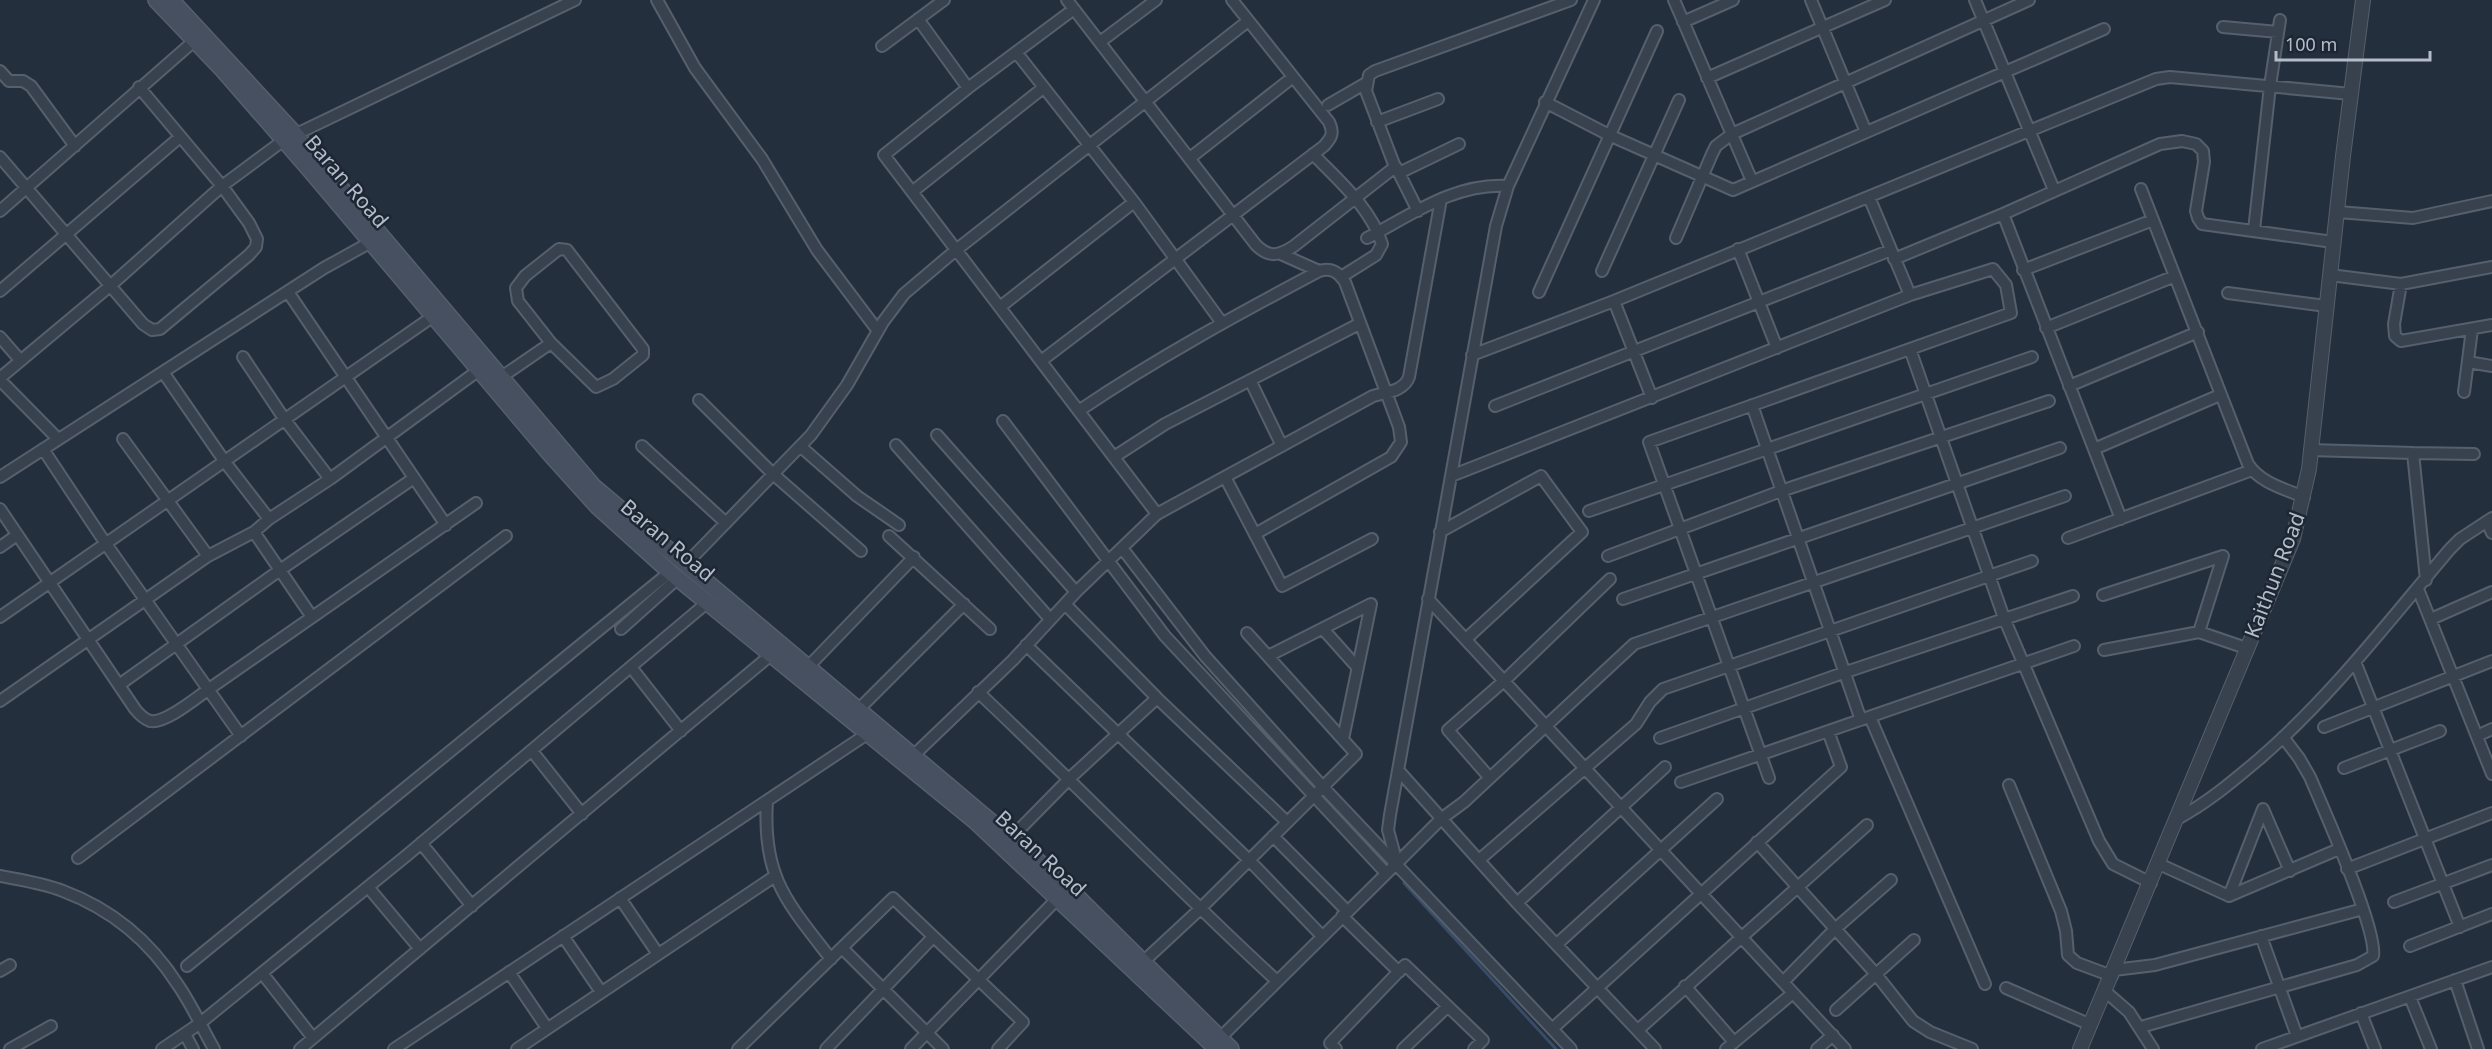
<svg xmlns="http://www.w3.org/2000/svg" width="2492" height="1049" font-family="'Noto Sans',sans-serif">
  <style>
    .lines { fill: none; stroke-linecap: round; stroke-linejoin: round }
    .stream { stroke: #394c67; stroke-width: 3 }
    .minor-casing { stroke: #565f6c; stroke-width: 14 }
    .tertiary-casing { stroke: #565f6c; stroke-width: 16 }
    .secondary-casing { stroke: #565f6c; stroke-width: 18 }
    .minor { stroke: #38414e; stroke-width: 10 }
    .tertiary { stroke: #38414e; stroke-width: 14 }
    .secondary { stroke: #465061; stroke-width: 15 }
    .labels { text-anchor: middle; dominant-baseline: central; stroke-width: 5; stroke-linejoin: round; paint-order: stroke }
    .street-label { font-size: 21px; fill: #b4bcc9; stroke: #1d2633 }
  </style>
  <rect width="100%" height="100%" fill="#242f3e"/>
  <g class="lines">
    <!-- stream -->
    <path class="stream" d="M1404 883 1556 1049"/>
    <defs>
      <path id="minor" d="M657 0 695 68 762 159 817 250 878 331
        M1067 0 1256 245C1269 258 1279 256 1294 246L1395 167 1366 91 1369 75 1375 71 1571 0
        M1674 0 1752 181
        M1811 0 1866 132
        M1975 0 2054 190
        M1074 9 968 88 884 155 1157 514
        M918 19 968 88
        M1683 22 1733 0
        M2223 27 2278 32
        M1100 42 1156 0
        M882 46 944 0
        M1016 52 1134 202 1222 323
        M0 71 9 81H23L31 86 75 146
        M1707 78 1885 0
        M1545 102 1609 135 1733 190 2104 29
        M1328 105 1366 83
        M1377 122 1438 99
        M1313 154C1339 181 1371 208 1382 244L1376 255 1341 277
        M0 157 143 324 152 330 160 329 249 255 256 247 257 239 249 223 222 186 139 87
        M1190 158 1293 77
        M1396 167 1418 211
        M1399 173 1459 144
        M2141 189 2248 464C2260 483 2285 489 2304 497
        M912 192 1043 88
        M0 211 194 41
        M2338 212 2413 218 2492 201
        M2003 214 2121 519
        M2254 230 2270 86 2280 20
        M1367 238C1411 215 1456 182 1508 186
        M1676 238 1712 154 1716 146 1732 134 2029 0
        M1738 249 1777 348
        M1281 254 1319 271
        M1894 259 2003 214 2160 144 2182 141 2196 144 2203 151 2204 162 2196 211 2198 218 2202 224 2333 242
        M2023 270 2153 220
        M1602 271 1679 100
        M2330 275 2401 284 2492 267
        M2401 284 2394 324 2395 336 2401 341 2492 325
        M0 291 180 137
        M288 292 446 525
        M1539 292 1657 31
        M2228 293 2326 306
        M1614 301 1652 398
        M1000 307 1134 202
        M2046 328 2175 276
        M0 337 20 360
        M1910 349 2004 618 2099 841 2113 864 2151 883
        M1472 355 1614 301 2156 79 2170 77 2351 94
        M243 357 285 420 330 479
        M1041 361 1324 146C1332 137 1334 133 1329 122L1232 0
        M2468 362 2492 366
        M163 372 225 462 269 519
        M0 378 110 286 222 186 284 140 575 0
        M500 378 551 343 518 301 516 288 525 276 559 249 567 250 643 349V355L613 379 596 387 551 343
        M0 380 58 439
        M1250 380 1282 446
        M2069 386 2198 332
        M2464 392 2472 329
        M699 400 773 474 861 551
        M1752 405 1861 720
        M1495 406 1891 250
        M1080 410C1157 358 1238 314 1319 271 1331 267 1338 272 1345 282L1399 427 1401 442 1391 457 1255 534
        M1003 421 1165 636 1386 873
        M937 435 1076 592
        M123 439 208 556
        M896 445 1050 619
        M642 446 726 523
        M800 446 857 496 899 525
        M43 449 106 544 241 736
        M2094 449 2220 395
        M2310 450 2413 453 2426 580
        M2413 453 2474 454
        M1114 457 1165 424 1359 324
        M1451 476 1910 295 1869 197
        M0 477 324 268 371 242
        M1225 477 1282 586 1372 539
        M0 509 135 709C139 714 144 719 150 721 165 724 196 698 209 689L476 503
        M1589 511 2032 357
        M2487 522 2492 533
        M254 532 312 617
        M1440 532 1541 476 1582 532 1466 639
        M889 536 990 629
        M2068 538 2252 470
        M0 547 17 535
        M1122 548 1205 656 1322 786 1571 1049
        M1608 556 1781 491 2049 401
        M685 565 811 435 847 385 883 322 904 294 956 250 1248 21
        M2418 589 2492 774
        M2103 595 2223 556 2199 632
        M1428 599 1845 1049
        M1623 599 2060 448
        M0 617 435 315
        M2431 619 2492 592
        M621 629 678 578
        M1323 629 1357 667
        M1026 645 1249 860 1322 936
        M2104 650 2199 632 2246 648
        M1268 656 1371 604 1343 739
        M2356 664 2460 927
        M631 667 681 731
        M808 667 914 557
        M119 685 280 570 414 478
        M978 692C1079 787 1175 887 1277 981
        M1157 698 1287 822
        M0 701 208 556 254 532 269 519 330 479 479 370
        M859 709 964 604
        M1870 717 1985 984
        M2324 727 2492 661
        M2477 736 2492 729
        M1660 738 1843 673 2073 596
        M532 751 582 814
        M914 755 1013 660 1076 592 1157 514 1373 396C1387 392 1404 391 1409 377L1441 199
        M2344 768 2440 731
        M1398 770 1517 903 1655 1049
        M1489 777 1448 730 1505 680 1610 579
        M1769 778 1649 442 2011 313 2006 285 1993 269 1910 295
        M1681 782 2074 646
        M2009 785 2061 911 2066 931 2068 955 2077 963 2112 976
        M767 801C762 877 787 902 831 959
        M2177 819C2207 803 2232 782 2258 760 2331 697 2388 622 2450 549L2460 539 2492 518
        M1273 836 1347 911
        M1011 838 1070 778 1157 698 1065 604
        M1757 842 1875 973 1913 1021 1930 1032 1972 1049
        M421 843 472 906
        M78 858 506 536
        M1479 860 1636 724 1650 702 1663 689 2032 561
        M1397 863 1441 819 1464 802 1634 644 2065 496
        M2159 864 2229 896 2339 849
        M2347 869 2492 813
        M0 876C21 880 43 883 63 891 111 909 150 941 178 985 192 1005 202 1028 214 1049
        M368 887 420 949
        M2229 896 2263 809 2290 871
        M620 898 658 954
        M2394 902 2492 865
        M1517 903 1665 767
        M1342 916 1399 972
        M563 936 601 992
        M2261 936 2297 1036
        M1557 944 1717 799
        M2410 946 2492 914
        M842 948 943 1049
        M1143 962 1199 910 1356 754 1247 633
        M187 966 670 572
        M2114 970 2155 965 2363 909
        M0 971 10 965
        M509 972 547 1028
        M262 973 313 1038
        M2455 980 2478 1049
        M1783 982 1835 929 1891 880
        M1685 986 1734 1042
        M2006 988 2091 1025
        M2106 992 2129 1012 2153 1049
        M2410 997 2431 1049
        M1836 1010 1914 940
        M2361 1013 2375 1049
        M2141 1027 2357 965 2373 956C2378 930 2323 808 2310 777L2299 758 2283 737
        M1552 1029 1841 767 1828 731
        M1638 1030 1867 825
        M185 1034 193 1049
        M1216 1042 1397 863 1388 830 1390 815 1496 226 1508 186 1594 0
        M10 1049 51 1026
        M162 1049 199 1024 406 856 709 601
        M300 1049 772 654
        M394 1049 867 734
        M517 1049 775 876
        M738 1049 893 898 1023 1022 998 1049
        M826 1049 933 937
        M911 1049 1058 898
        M1336 1049 1330 1043 1405 965 1483 1040 1474 1049
        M1403 1049 1447 1007
        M1726 1049 1793 993
        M1817 1049 1833 1035
        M2262 1049 2492 967"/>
      <path id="tertiary" d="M2080 1049 2293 539 2309 469 2343 156 2363 0"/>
      <path id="secondary" d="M156 0 223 70 310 170 550 454 597 506 670 572 975 821 1217 1049
        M171 0 295 134 594 487 1059 879 1231 1049"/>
    </defs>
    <!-- minor casing -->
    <use href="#minor" class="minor-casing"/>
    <!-- tertiary casing -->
    <use href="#tertiary" class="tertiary-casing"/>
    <!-- secondary casing -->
    <use href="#secondary" class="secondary-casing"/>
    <!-- minor -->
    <use href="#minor" class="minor"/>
    <!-- tertiary -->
    <use href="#tertiary" class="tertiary"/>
    <!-- secondary -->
    <use href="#secondary" class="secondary"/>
  </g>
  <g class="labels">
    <!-- street labels -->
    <g class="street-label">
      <text transform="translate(347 181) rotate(49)">Baran Road</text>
      <text transform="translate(668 540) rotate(40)">Baran Road</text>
      <text transform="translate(2274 575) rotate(-69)">Kaithun Road</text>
      <text transform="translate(1041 853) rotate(43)">Baran Road</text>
    </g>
  </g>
  <!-- scale -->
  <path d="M2276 51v9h154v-9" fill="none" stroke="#b4bcc9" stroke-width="3"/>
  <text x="2285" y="51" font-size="18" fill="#b4bcc9" stroke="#1d2633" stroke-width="4.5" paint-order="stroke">100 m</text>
</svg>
